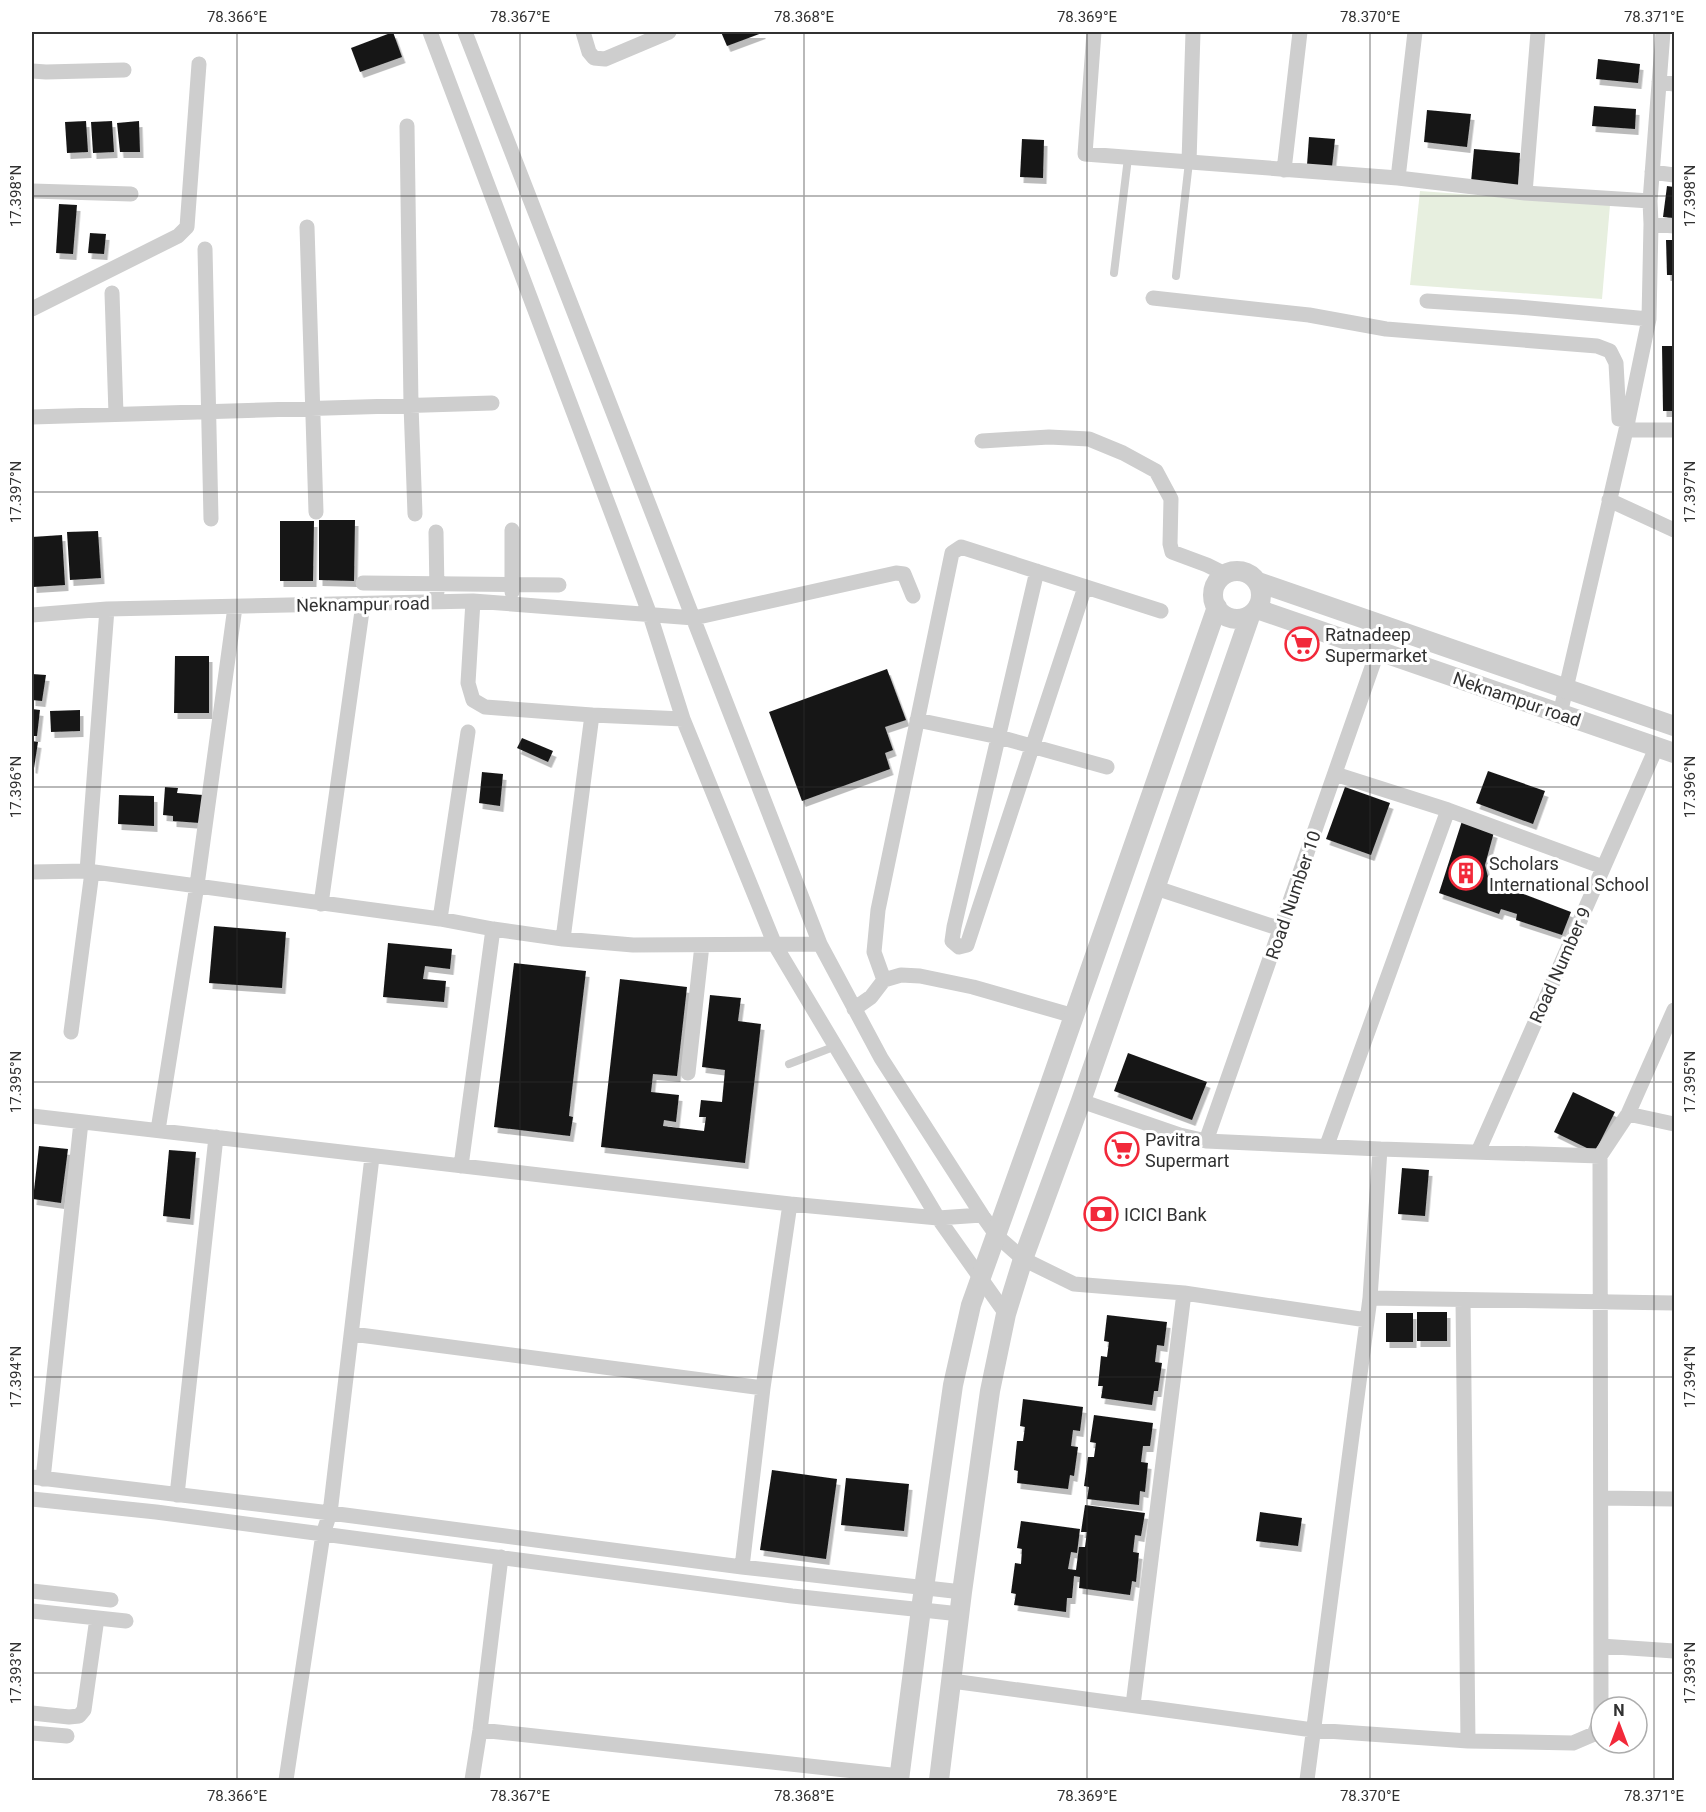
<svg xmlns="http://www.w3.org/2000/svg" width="1706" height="1812" font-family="Roboto,sans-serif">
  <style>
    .green { fill: #e7efdf }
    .building { fill: #181818; filter: url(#shadow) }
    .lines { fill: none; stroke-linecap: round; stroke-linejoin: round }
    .service { stroke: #cecece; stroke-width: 8 }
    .minor { stroke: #cecece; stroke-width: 15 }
    .tertiary { stroke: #cecece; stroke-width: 20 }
    .ticks { fill: none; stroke: #313131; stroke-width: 1.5; stroke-opacity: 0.45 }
    .labels { text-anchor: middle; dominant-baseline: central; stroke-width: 6; stroke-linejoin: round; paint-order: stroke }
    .street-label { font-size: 18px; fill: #313131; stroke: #fff }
    .poi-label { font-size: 18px; fill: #313131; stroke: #fff; text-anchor: start }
    .neatline { fill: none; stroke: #313131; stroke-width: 2 }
    .ticks-label { font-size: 15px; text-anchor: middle; fill: #313131 }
  </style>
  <defs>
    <filter id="shadow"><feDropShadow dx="3.5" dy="6" stdDeviation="0" flood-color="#0004"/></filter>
  </defs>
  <rect width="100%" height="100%" fill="#fff"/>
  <!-- green -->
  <path class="green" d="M1420 191 1610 205 1602 299 1410 285Z"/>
  <!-- building -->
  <path class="building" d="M393 32 402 57 360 72 351 48Z
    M721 32H762V33L727 46Z
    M1598 59 1640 64 1638 83 1596 79Z
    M1594 106 1636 109 1635 129 1592 126Z
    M1427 110 1471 114 1467 147 1424 142Z
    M86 121 88 152 67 153 65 122Z
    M112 121 114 152 93 153 91 122Z
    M139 121 140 152H120L117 123Z
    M1309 137 1335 139 1332 167 1307 165Z
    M1022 139 1044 140 1043 178 1020 177Z
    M1474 149 1520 153 1518 186 1471 182Z
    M1667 186 1674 187V218L1663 217Z
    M59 204 77 205 73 254 56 253Z
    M90 233 106 234 104 254 88 253Z
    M1666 240H1674V275H1667Z
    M1662 346H1674V411H1663Z
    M319 520H355L354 581 319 580Z
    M280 521H314L313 581H280Z
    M98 531 101 578 70 580 67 532Z
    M62 535 65 585 33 587 32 537Z
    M175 656H209V713H174Z
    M887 669 906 720 885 727 893 750 885 753 890 769 802 801 769 712Z
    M32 674 46 675 42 701 32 700Z
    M32 709 40 710 37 736H32Z
    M80 710V731L51 732 50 711Z
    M522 738 553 751 548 762 517 748Z
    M32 741 38 742 34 768 32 767Z
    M1488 771 1545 791 1533 824 1476 803Z
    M482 772 503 774 500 806 479 803Z
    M165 787 178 788 177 793 203 795 200 823 173 821V816L163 815Z
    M1345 787 1390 803 1371 855 1326 839Z
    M119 795 154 796V826L118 824Z
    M1462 821 1494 832 1485 865 1489 881 1571 912 1562 935 1516 920 1517 914 1501 909 1499 914 1439 893Z
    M214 926 286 932 282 988 209 983Z
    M388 943 452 949 450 969 425 966 423 979 446 981 444 1002 383 997Z
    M514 963 586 971 569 1116 573 1117 570 1136 494 1127Z
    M620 979 687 987 677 1076 653 1074 651 1092 679 1095 676 1122 664 1120 663 1126 704 1131 706 1117H699L701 1100 722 1102 725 1070 702 1067 710 995 741 998 738 1021 761 1024 745 1163 601 1147Z
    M1128 1053 1207 1082 1192 1120 1114 1091Z
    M1573 1092 1615 1112 1595 1152 1554 1132Z
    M39 1146 68 1149 61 1203 33 1199Z
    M169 1150 196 1152 190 1219 163 1216Z
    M1402 1168 1429 1170 1425 1216 1398 1214Z
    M1417 1312H1447V1341H1417Z
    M1386 1313H1413V1342H1386Z
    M1107 1315 1167 1322 1164 1346 1157 1345 1155 1362 1162 1363 1158 1391H1154L1152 1405 1101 1398 1103 1386H1098L1101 1356 1107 1357 1109 1342 1104 1341Z
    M1023 1399 1083 1407 1080 1431 1073 1430 1071 1446 1078 1447 1074 1476 1070 1475 1068 1489 1017 1483 1018 1471 1014 1470 1017 1441H1023L1025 1427 1020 1426Z
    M1094 1415 1153 1423 1150 1446H1143L1141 1462 1148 1463 1145 1492 1140 1491 1139 1505 1087 1499 1089 1487 1084 1486 1088 1457H1094L1096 1443 1090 1442Z
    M772 1470 837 1479 826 1559 760 1550Z
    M846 1478 909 1484 904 1531 841 1525Z
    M1085 1505 1145 1513 1141 1536 1135 1535 1133 1552 1139 1553 1136 1582 1132 1581 1130 1595 1079 1588 1080 1577 1074 1576 1072 1598H1067L1066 1612 1014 1605 1016 1594 1011 1593 1015 1563 1021 1564 1022 1549 1017 1548 1021 1521 1080 1529 1077 1553 1071 1552 1068 1569 1076 1570 1079 1547H1085L1087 1532H1081Z
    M1260 1512 1302 1518 1298 1546 1256 1541Z"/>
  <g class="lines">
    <!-- service -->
    <path class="service" d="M1114 273 1128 158
      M1176 276 1189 162
      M789 1064 836 1046"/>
    <!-- minor -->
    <path class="minor" d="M430 32 650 615 683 719 775 945 938 1218 1006 1314
      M465 32 820 944 881 1058 982 1215 997 1236 1023 1259 1074 1284 1184 1293 1367 1320
      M583 32 589 52 594 58 605 59 669 32
      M1094 32 1085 154 1398 178
      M1415 32 1398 178 1525 193
      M1538 32 1525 193 1650 201
      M32 71 46 72 124 70
      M1659 82 1674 84
      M407 126 411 405 415 514
      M1189 162 1193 32
      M1284 170 1300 32
      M1652 172 1674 175
      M32 191 131 194
      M1651 224 1674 226
      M307 227 316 512
      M205 249 211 519
      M112 293 116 414
      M1153 298 1309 315 1386 329 1597 346 1610 351 1616 363 1619 419 1628 421
      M1427 301 1518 307 1649 319
      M32 309 178 236 187 227 199 64
      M32 417 492 403
      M1626 430H1674
      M982 441 1049 437 1089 439 1123 453 1156 471 1171 499 1170 544 1172 552 1207 565 1225 574
      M1609 500 1674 530
      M436 532 437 592
      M1037 571 954 927 952 941 959 947 967 945 1085 587
      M363 583 559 585
      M512 592V530
      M473 601 468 683 473 700 485 707 592 715
      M32 615 107 609 473 601 694 618 896 573 904 574 913 596
      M1560 714 1626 430 1649 319 1651 224 1650 201 1663 32
      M917 720 999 737 1107 767
      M1335 774 1448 810 1603 867
      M87 871 107 609
      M32 872 87 871 440 919 493 929 563 939 633 945 820 944
      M1156 888 1281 929
      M321 904 363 604
      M440 919 468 732
      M563 939 592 715 683 719
      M884 980 901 975 920 976 973 987 1074 1016
      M854 1009 871 997 884 980 874 952 878 910 952 553 961 547 1161 611
      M71 1032 92 872
      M688 1073 702 945
      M1081 1101 1180 1135 1206 1141 1380 1149 1600 1156 1628 1114 1674 1010
      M1628 1114 1674 1124
      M32 1116 790 1204 938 1218 982 1215
      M158 1130 197 885 235 607
      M1206 1141 1378 650
      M1327 1145 1448 810
      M1478 1152 1657 746
      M1600 1156 1601 1707
      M461 1166 493 929
      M1370 1298 1380 1149
      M1463 1300 1468 1741
      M352 1334 763 1388
      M32 1477 330 1513 742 1567 962 1592
      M43 1479 81 1122
      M177 1495 216 1137
      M1601 1498 1674 1499
      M32 1499 156 1512 792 1596 960 1614
      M742 1567 763 1388 790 1204
      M32 1591 111 1600
      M32 1611 126 1621
      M1601 1646 1674 1651
      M952 1681 1313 1730 1468 1741 1573 1743 1594 1734 1601 1718V1707
      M1133 1705 1184 1293
      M32 1713 69 1717 79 1716 84 1710 97 1618
      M480 1730 900 1776
      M32 1733 67 1736
      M286 1780 323 1534 330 1513 372 1157
      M472 1780 480 1730 501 1557
      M1307 1780 1370 1298 1674 1303"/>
    <!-- tertiary -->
    <path class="tertiary" d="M1213 595a24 24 0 1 1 48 0a24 24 0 1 1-48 0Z
      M1258 582 1674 726
      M1257 609 1674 753
      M899 1780 921 1609 953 1385 971 1305 1048 1090 1217 607
      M939 1780 962 1592 990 1391 1006 1314 1023 1259 1081 1101 1250 616"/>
  </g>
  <!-- ticks -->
  <path class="ticks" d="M237 32V1780M520 32V1780M804 32V1780M1087 32V1780M1370 32V1780M1654 32V1780M32 196H1674M32 492H1674M32 787H1674M32 1082H1674M32 1377H1674M32 1673H1674"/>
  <!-- icons -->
  <defs>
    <symbol id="supermarket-ring" viewBox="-11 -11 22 22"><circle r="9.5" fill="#fff" stroke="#f2293a" stroke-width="1.5"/><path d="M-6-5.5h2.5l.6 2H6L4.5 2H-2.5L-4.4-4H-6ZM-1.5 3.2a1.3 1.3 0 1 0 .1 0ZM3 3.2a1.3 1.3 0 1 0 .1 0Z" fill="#f2293a"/></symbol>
    <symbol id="building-ring" viewBox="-11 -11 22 22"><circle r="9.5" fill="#fff" stroke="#f2293a" stroke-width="1.5"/><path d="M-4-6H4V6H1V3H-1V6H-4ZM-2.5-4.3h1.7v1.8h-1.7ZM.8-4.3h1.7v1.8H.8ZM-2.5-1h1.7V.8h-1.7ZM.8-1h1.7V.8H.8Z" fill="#f2293a"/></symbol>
    <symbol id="bank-ring" viewBox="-11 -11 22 22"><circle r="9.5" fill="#fff" stroke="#f2293a" stroke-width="1.5"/><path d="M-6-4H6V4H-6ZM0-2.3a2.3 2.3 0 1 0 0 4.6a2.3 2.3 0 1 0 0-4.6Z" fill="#f2293a"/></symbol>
  </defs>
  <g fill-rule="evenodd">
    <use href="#supermarket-ring" x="1283" y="625" width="38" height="38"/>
    <use href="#building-ring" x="1447" y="854" width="38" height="38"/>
    <use href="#supermarket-ring" x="1103" y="1130" width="38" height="38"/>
    <use href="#bank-ring" x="1082" y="1195" width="38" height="38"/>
  </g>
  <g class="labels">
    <!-- street labels -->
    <g class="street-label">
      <text transform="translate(363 604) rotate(-1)">Neknampur road</text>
      <text transform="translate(1517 699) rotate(19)">Neknampur road</text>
      <text transform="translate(1293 895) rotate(-71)">Road Number 10</text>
      <text transform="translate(1560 965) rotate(-66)">Road Number 9</text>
    </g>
    <!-- poi labels -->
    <g class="poi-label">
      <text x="1325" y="634">Ratnadeep<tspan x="1325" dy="21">Supermarket</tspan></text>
      <text x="1489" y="863">Scholars<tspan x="1489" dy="21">International School</tspan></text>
      <text x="1145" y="1139">Pavitra<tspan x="1145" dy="21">Supermart</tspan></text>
      <text x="1124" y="1214">ICICI Bank</text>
    </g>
  </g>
  <!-- border -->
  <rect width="1706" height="1812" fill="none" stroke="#ffffff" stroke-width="66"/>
  <!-- north arrow -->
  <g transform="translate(1619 1725)"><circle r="28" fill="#ffffff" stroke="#adadad" stroke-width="1.5"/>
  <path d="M0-4.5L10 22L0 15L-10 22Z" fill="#f2293a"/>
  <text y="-9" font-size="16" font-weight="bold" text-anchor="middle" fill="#313131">N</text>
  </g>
  <rect x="33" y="33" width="1640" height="1746" class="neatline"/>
  <g class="ticks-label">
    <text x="237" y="22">78.366°E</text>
    <text x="520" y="22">78.367°E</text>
    <text x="804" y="22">78.368°E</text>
    <text x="1087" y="22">78.369°E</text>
    <text x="1370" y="22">78.370°E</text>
    <text x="1654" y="22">78.371°E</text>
    <text transform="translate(16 196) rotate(-90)" y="5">17.398°N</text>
    <text transform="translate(1690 196) rotate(-90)" y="5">17.398°N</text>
    <text transform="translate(16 492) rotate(-90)" y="5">17.397°N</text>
    <text transform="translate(1690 492) rotate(-90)" y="5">17.397°N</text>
    <text transform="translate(16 787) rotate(-90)" y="5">17.396°N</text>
    <text transform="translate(1690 787) rotate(-90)" y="5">17.396°N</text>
    <text transform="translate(16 1082) rotate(-90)" y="5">17.395°N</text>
    <text transform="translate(1690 1082) rotate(-90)" y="5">17.395°N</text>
    <text transform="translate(16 1377) rotate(-90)" y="5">17.394°N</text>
    <text transform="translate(1690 1377) rotate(-90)" y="5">17.394°N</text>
    <text transform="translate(16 1673) rotate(-90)" y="5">17.393°N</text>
    <text transform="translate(1690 1673) rotate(-90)" y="5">17.393°N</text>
    <text x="237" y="1801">78.366°E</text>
    <text x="520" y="1801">78.367°E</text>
    <text x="804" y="1801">78.368°E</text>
    <text x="1087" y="1801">78.369°E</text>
    <text x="1370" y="1801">78.370°E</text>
    <text x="1654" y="1801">78.371°E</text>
  </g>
</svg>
